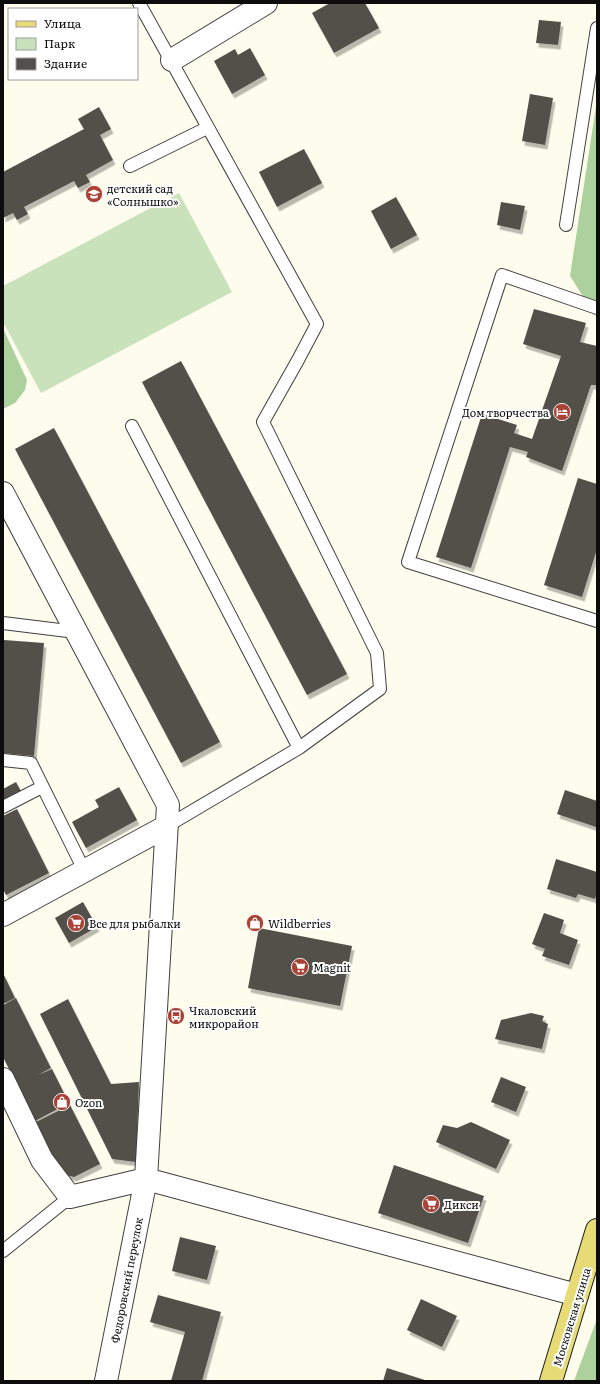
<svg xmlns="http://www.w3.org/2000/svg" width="600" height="1384" font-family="Literata,serif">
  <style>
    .green { fill: #cae2bc }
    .forest { fill: #add19d }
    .building { fill: #534f4a; filter: url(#shadow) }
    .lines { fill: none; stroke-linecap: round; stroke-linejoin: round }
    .service-casing { stroke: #3f3f3f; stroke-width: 14 }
    .minor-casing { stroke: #3f3f3f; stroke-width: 24 }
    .primary-casing { stroke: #1d1d1d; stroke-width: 24 }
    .service { stroke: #fff; stroke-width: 12 }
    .minor { stroke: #fff; stroke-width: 22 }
    .primary { stroke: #e6db74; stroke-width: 22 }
    .labels { text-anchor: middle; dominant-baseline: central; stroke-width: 4; stroke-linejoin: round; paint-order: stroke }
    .poi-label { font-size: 11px; fill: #0c0c0c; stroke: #fff; text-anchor: start }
    .street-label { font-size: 11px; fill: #0c0c0c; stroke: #fff }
  </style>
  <defs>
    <filter id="shadow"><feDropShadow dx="2.5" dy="4.5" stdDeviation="0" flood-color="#0004"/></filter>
  </defs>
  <rect width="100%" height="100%" fill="#fdfced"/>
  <!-- green -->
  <path class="green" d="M179 193 232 292 41 393 3 322V286Z"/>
  <!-- forest -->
  <path class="forest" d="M597 100V318L570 276Z
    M3 328 27 380 25 390 15 403 3 409Z
    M597 1319V1381H574Z"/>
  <!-- building -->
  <path class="building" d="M330 3H365L379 28 334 53 312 13Z
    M539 20 561 22 558 45 536 43Z
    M250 48 265 75 232 94 214 61 235 49 238 55Z
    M530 94 553 98 545 145 522 141Z
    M99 107 111 129 100 135 113 160 86 175 90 182 78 188 74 181 24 207 28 214 17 220 13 213 3 218V172L84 129 78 119Z
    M304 149 322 183 277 207 259 172Z
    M396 197 417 235 391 249 371 211Z
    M501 202 525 206 520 230 497 225Z
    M534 309 586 323 580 342 597 346V385H591L562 471 526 457 528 452 510 447 471 568 436 557 482 414 517 425 514 433 532 439 561 356 523 344Z
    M181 361 347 674 307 695 142 382Z
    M54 428 220 742 181 763 15 449Z
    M578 478 597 484V549L582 597 544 585Z
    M4 640 44 643 34 756 3 753V653Z
    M16 782 22 793 3 803V789Z
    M119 787 137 820 86 848 72 822 99 807 95 800Z
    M565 790 597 801 596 827 557 814Z
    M17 809 49 873 6 895 3 889V816Z
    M556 859 597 872V893L595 899 578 894 576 898 547 889Z
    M83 902 97 927 69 943 55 918Z
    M544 913 564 920 560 933 578 940 569 965 542 956 545 949 532 944Z
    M259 928 352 946 340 1006 248 988Z
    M3 973 15 998 3 1004Z
    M16 998 51 1068 38 1075 52 1069 69 1103 35 1121 3 1057V1005Z
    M68 999 111 1084 139 1082 136 1162 112 1159 40 1014Z
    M531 1013 544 1016 542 1021 548 1024 542 1049 495 1039 501 1020Z
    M501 1077 526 1087 516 1112 491 1102Z
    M70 1105 100 1164 74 1177 62 1174 36 1122Z
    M471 1122 510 1140 496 1169 436 1142 443 1125 457 1128Z
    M394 1165 484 1196 468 1243 378 1213Z
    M180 1237 216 1246 207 1280 172 1271Z
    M158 1295 221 1312 202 1381H171L185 1332 150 1322Z
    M421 1299 457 1316 442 1347 407 1330Z
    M387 1368 428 1381H383Z"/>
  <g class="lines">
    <defs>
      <path id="service" d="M139 3 317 324 298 360 263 422 377 653 380 689 299 748
        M130 166 207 128
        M566 225 597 28
        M597 308 502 275 408 562 597 621
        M132 426 299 748 167 826
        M3 623 76 632
        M3 760 31 763 84 870
        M3 807 42 787
        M3 1251 70 1197"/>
      <path id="minor" d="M172 60 266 3
        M3 493 168 805 146 1179 106 1381
        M3 915 167 826
        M3 1079 42 1160 70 1197 146 1179 577 1295"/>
      <path id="primary" d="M551 1381 597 1230"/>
    </defs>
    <!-- service casing -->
    <use href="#service" class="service-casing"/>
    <!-- minor casing -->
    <use href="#minor" class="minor-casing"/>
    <!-- primary casing -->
    <use href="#primary" class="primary-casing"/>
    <!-- service -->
    <use href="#service" class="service"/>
    <!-- minor -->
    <use href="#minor" class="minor"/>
    <!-- primary -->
    <use href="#primary" class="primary"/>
  </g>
  <!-- icons -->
  <defs>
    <symbol id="school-disc" viewBox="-11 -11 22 22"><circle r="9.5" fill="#a94237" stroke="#fff"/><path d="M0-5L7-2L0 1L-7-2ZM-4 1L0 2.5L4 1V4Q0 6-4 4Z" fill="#fff"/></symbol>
    <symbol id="hotel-disc" viewBox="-11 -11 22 22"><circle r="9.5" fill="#a94237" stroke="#fff"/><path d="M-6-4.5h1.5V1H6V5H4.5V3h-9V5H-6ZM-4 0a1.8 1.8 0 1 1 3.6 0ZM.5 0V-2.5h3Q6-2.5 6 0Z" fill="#fff"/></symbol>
    <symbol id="supermarket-disc" viewBox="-11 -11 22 22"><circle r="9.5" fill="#a94237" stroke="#fff"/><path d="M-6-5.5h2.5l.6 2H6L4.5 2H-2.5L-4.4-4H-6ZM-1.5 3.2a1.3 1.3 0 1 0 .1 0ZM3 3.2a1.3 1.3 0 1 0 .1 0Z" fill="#fff"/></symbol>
    <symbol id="shop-disc" viewBox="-11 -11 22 22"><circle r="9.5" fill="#a94237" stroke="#fff"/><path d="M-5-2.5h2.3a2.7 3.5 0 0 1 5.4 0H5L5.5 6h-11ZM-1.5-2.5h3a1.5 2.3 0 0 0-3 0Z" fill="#fff"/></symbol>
    <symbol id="bus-disc" viewBox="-11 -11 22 22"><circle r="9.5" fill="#a94237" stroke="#fff"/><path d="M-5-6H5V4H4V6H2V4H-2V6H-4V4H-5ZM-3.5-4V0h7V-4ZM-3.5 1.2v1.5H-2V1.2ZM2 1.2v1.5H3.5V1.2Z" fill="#fff"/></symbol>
  </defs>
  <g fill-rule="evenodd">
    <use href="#school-disc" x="84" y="184" width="20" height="20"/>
    <use href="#hotel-disc" x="552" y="402" width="20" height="20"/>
    <use href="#supermarket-disc" x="66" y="913" width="20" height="20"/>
    <use href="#shop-disc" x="245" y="913" width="20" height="20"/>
    <use href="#supermarket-disc" x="290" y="957" width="20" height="20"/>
    <use href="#bus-disc" x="166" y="1006" width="20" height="20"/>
    <use href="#shop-disc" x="52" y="1092" width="20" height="20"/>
    <use href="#supermarket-disc" x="421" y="1194" width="20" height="20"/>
  </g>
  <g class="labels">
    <!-- poi labels -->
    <g class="poi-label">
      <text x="107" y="188">детский сад<tspan x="107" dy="13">«Солнышко»</tspan></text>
      <text x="549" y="412" text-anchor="end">Дом творчества</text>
      <text x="89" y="923">Все для рыбалки</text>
      <text x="268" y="923">Wildberries</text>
      <text x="313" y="967">Magnit</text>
      <text x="189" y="1010">Чкаловский<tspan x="189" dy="13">микрорайон</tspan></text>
      <text x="75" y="1102">Ozon</text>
      <text x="444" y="1204">Дикси</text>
    </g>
    <!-- street labels -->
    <g class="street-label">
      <text transform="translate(126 1280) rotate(-79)">Федоровский переулок</text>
      <text transform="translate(571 1317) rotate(-73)">Московская улица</text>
    </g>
  </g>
  <!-- border -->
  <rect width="600" height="1384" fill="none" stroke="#0c0c0c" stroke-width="8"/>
  <!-- legend -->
  <rect x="8" y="8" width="130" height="72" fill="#ffffff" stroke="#9e9e9e"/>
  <rect x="16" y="21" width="20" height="6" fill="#e6db74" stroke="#9e9e9e"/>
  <text x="44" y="28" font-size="12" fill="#0c0c0c">Улица</text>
  <rect x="16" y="38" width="20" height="12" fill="#cae2bc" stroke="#9e9e9e"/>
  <text x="44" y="48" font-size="12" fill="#0c0c0c">Парк</text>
  <rect x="16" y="58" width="20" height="12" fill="#534f4a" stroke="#9e9e9e"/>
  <text x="44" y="68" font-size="12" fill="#0c0c0c">Здание</text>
</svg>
